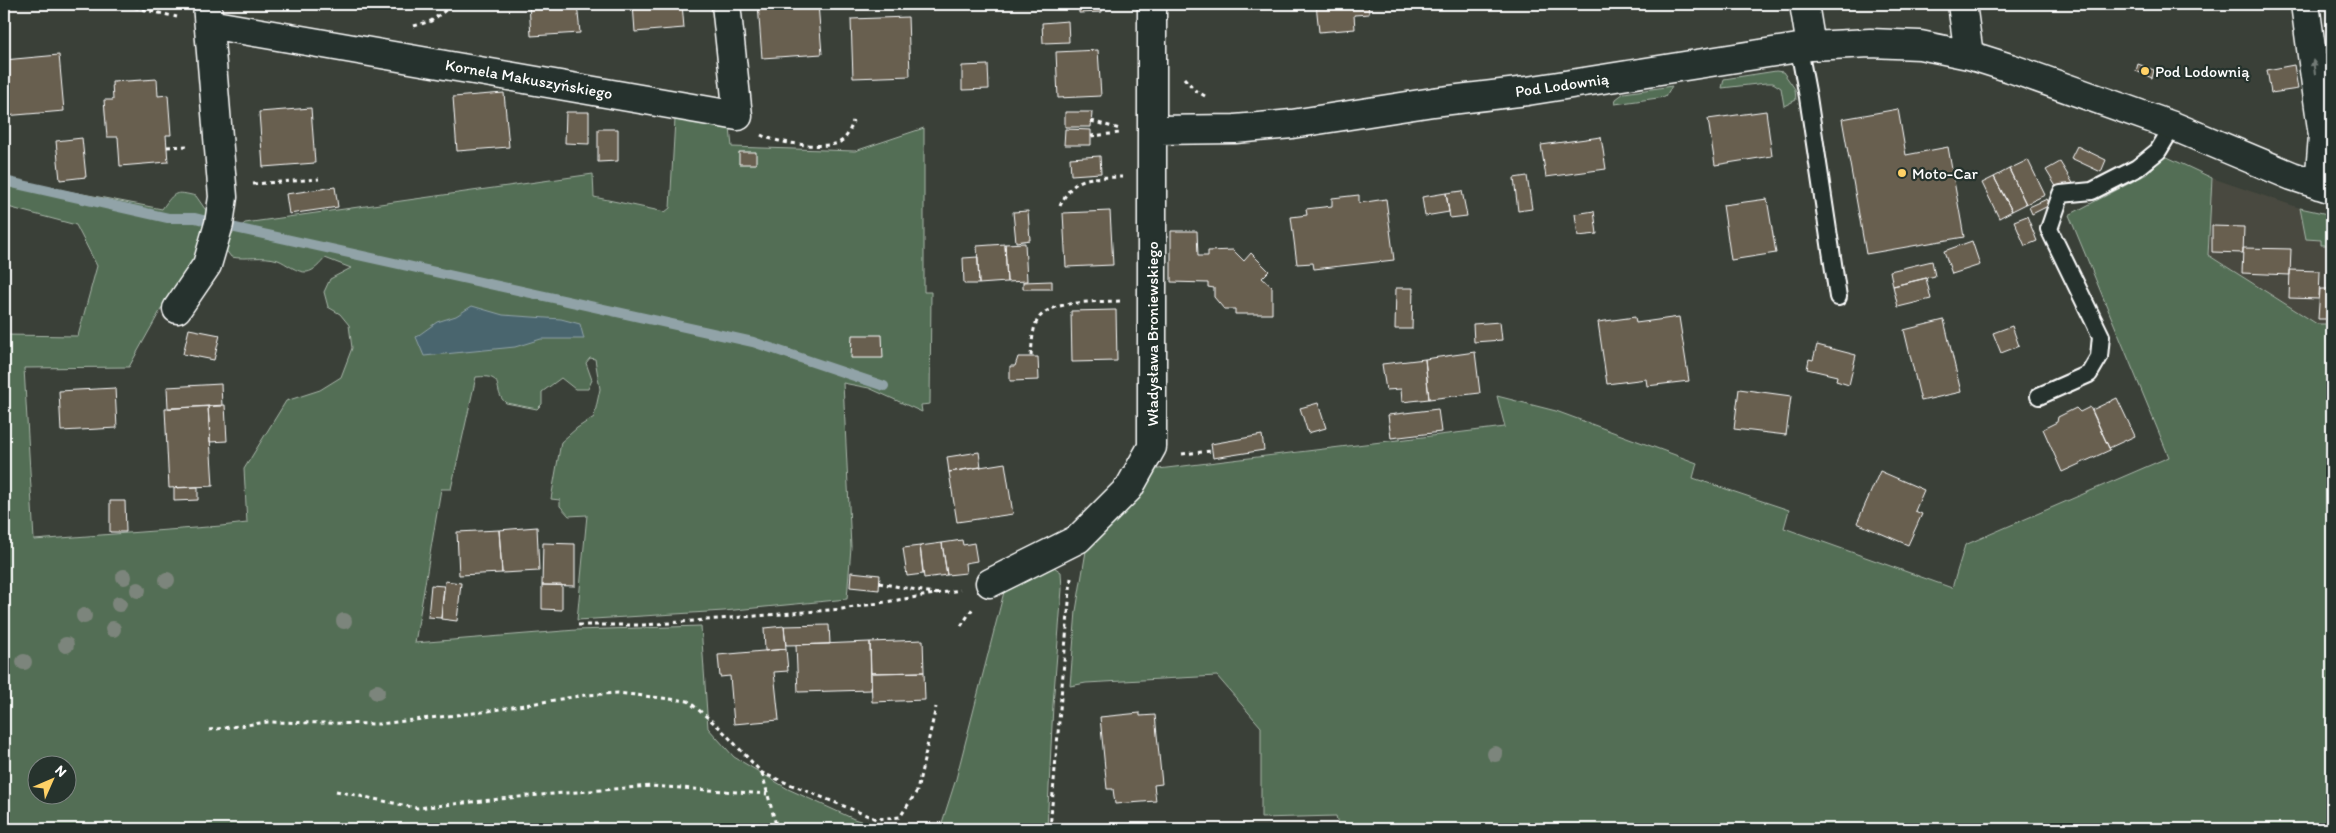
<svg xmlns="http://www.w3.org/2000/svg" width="2336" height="833" font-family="Itim,sans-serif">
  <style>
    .built { fill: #48493f }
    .green { fill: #536e55; stroke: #a9b6aa; fill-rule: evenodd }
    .water { fill: #48656e; stroke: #91a3a8 }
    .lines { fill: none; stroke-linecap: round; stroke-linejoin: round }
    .stream { stroke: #91a3a8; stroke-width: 10 }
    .building { fill: #675e50; stroke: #fff }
    .service-casing { stroke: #fff; stroke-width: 20 }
    .minor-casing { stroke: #fff; stroke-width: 31 }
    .path { stroke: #fff; stroke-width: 3; stroke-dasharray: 4 4; stroke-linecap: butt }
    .service { stroke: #26332d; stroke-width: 16 }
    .minor { stroke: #26332d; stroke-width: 28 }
    .tree { fill: #7c857b }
    .oneway { fill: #727a76 }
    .poi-dot { fill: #ffd166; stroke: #26332d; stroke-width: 2 }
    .labels { text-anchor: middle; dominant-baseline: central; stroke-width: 4.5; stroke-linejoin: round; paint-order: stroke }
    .poi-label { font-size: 16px; fill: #fff; stroke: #26332d; text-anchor: start }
    .street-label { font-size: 16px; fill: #fff; stroke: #26332d }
  </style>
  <rect width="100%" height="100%" fill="#3a4038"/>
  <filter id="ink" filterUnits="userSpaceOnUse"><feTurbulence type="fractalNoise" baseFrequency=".02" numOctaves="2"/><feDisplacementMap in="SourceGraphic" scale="10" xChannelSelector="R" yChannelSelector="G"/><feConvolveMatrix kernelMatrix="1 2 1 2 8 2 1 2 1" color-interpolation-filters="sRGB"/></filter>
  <g filter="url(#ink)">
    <!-- built -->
    <path class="built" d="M2212 178 2300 208 2306 239 2321 240 2322 245H2332V324H2317L2207 254Z"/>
    <!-- green -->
    <path class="green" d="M1776 71 1783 72 1795 89 1796 100 1784 106 1781 88 1773 83H1766L1722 88 1724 79Z
      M1672 86 1665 97 1615 104 1616 99 1624 93Z
      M675 119 730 128 732 147 855 151 924 128V292H931L930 404 921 405 922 412 869 388 843 383 851 547 847 599 724 611 577 620 587 515 569 516 560 506V500L551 499 561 442 577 428 594 417 600 389 595 359 590 358 586 363 592 380 588 389H575L561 378 542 392V404L537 409 506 403C491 391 508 374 476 377L451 489H441L415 643 576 630 701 626 708 728 734 757 788 789 854 819 886 829H4V335L78 336 97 266 76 225 4 206V179L162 209C175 191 175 191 196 196L205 209 214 212 208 239 171 305 164 304 129 367 24 368 34 540 221 526 247 523 244 469 286 401 320 390 341 377 352 348 349 325 340 314 328 307 324 292 330 279 351 268 325 258C320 264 314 271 307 272 297 273 286 263 278 260 262 255 247 260 231 257L223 246 231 235 245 223 593 174 594 197 665 212 670 208ZM38 766H68V796H38Z
      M2165 156 2212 178 2208 255 2317 324H2332V829H1339L1336 816 1261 818V727L1217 676 1086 683 1070 686 1076 611 1089 533 1142 471 1505 427 1497 396 1556 411 1697 463 1693 478 1789 510 1784 528 1952 588 1965 545 2169 457 2069 215 2147 174Z
      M2300 208 2332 215V245H2321V240L2306 239Z
      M1044 560 1061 572 1062 589 1053 705 1047 829H940L956 779 1006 584Z"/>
    <!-- water -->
    <path class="water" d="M472 306 503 315 561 319 580 324 584 339H541L515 347 424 356 416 337 437 322 456 316Z"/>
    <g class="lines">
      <!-- stream -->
      <path class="stream" d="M4 181 168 218H195L215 223
        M222 225 753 342 884 386"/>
    </g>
    <!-- building -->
    <path class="building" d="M529 4H577L580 33 531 36Z
      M633 4H682L684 28 635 32Z
      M758 4H818L822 54 762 58Z
      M1079 4H1102V12L1079 13Z
      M1316 4H1368L1369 14 1354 15 1355 29 1319 32Z
      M908 17 910 76 853 78 851 19Z
      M1068 21 1069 42 1043 43 1042 23Z
      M1098 50 1101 96 1058 98 1056 52Z
      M59 55 64 111 4 116V60Z
      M2138 64 2154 70 2152 78 2136 71Z
      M988 65 989 89 962 90V66Z
      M2294 65 2298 89 2271 93 2267 70Z
      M157 79 158 96 168 95 171 135H166L168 162 120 166 118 137H107L104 100H113L112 82Z
      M504 93 509 147 457 151 453 97Z
      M311 108 315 163 263 167 259 112Z
      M1898 109 1906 155 1948 147 1964 237 1866 254 1842 119Z
      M1766 111 1772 156 1715 165 1708 119Z
      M566 112H589V144L565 143Z
      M1065 112H1092L1091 127H1065Z
      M598 129H618V161L598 162Z
      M1065 129 1091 130V145H1064Z
      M1601 137 1606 169 1546 177 1541 145Z
      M82 138 86 177 60 180 56 141Z
      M2077 146 2106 160 2101 172 2071 158Z
      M739 152H756V164H739Z
      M1100 156 1101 173 1071 175 1070 158Z
      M2028 160 2045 195 2026 204 2009 169Z
      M2060 162 2074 185 2060 193 2046 170Z
      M2009 169 2026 204 2012 211 1994 177Z
      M1527 176 1532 209 1518 211 1514 178Z
      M1994 177 2012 211 1999 218 1982 183Z
      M335 187 338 207 289 214 286 194Z
      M1462 191 1467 216 1450 218 1446 193Z
      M1446 193 1449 212 1425 216 1422 197Z
      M1359 195V203L1386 199 1394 260 1314 269 1313 263 1297 264 1291 217 1307 215 1306 209 1332 206V198Z
      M1767 199 1776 253 1731 260 1723 205Z
      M2047 199 2050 205 2032 214 2029 207Z
      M1028 211 1030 240 1016 242 1013 212Z
      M1110 211 1113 265 1066 267 1063 213Z
      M1594 211 1597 234 1578 236 1575 214Z
      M2027 216 2037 241 2025 246 2014 221Z
      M2212 226 2244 227 2243 253 2212 252Z
      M1171 231H1197L1198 256H1208V251L1233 250 1244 261 1251 253 1269 271 1262 278 1272 287V314H1235V309H1224L1214 297V288L1208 287V283L1171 282Z
      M1972 241 1980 265 1952 274 1944 251Z
      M1025 243 1027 281 1007 282 1005 244Z
      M1005 244 1007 282 979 284 977 246Z
      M2243 248 2291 249 2290 275 2242 273Z
      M978 257 979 284H964L963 258Z
      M1932 261 1935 276 1893 286 1890 271Z
      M2290 270 2320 271 2319 299 2289 298Z
      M1926 278 1931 299 1898 307 1893 286Z
      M1052 281V289H1023V282Z
      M1396 288H1413L1412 329H1395Z
      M2320 289H2332V319H2318Z
      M1116 310 1117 361 1072 362 1071 311Z
      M1635 317 1636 323 1679 317 1689 381 1647 386 1646 379 1607 384 1598 322Z
      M1944 320 1961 392 1921 401 1904 330Z
      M1500 322 1502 340 1474 342 1473 324Z
      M2012 326 2019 346 2001 353 1993 333Z
      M189 329 220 335 214 360 183 354Z
      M852 335H882L883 358H851Z
      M1817 345 1856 355 1849 385 1836 381 1837 376 1807 369 1809 359 1813 360Z
      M1475 352 1480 393 1429 399 1425 359Z
      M1018 357H1038L1039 380 1010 381V366H1015Z
      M1425 359 1429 399 1402 402 1401 389 1386 390 1382 364Z
      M221 384 222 406 168 408 167 387Z
      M115 388 117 428 61 431 59 391Z
      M1739 389 1791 396 1786 435 1734 429Z
      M2117 398 2135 436 2109 448 2092 410Z
      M1318 403 1326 428 1308 433 1300 408Z
      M225 405 227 441 210 442 208 406Z
      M208 406 213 486 169 488 165 409Z
      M2090 407 2110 450 2062 472 2043 429 2057 422 2058 417 2076 408 2080 412Z
      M1438 409 1441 432 1391 438 1388 415Z
      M1262 435 1264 450 1213 458 1211 444Z
      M979 452 981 467 949 472 947 457Z
      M1005 463 1013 514 957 522 949 472Z
      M1880 471 1924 490 1915 511 1922 514 1908 545 1857 523Z
      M198 487V500L174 501V488Z
      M110 501H125L126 532H110Z
      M537 527 539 571 502 573 499 530Z
      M499 530 502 573 459 575 457 532Z
      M962 540 963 545 974 543 977 561 965 563 966 573 947 575 942 543Z
      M543 543 575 544V586L542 585Z
      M942 543 947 575 924 578 920 546Z
      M920 546 923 574 907 576 903 548Z
      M851 572 880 575 879 590 850 587Z
      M445 581 461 583 457 621 441 619Z
      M431 585 444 586 441 618 428 617Z
      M542 585H562V610L542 609Z
      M829 625 830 644 786 645 784 626Z
      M784 626 786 649 765 651 764 628Z
      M923 640 924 672 871 673 870 642Z
      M870 642 871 690 798 692 796 645Z
      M786 649 788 671 774 672 779 720 734 724 730 676 720 677 718 655Z
      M924 672 925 700 872 702 871 673Z
      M1140 713V716L1155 715 1162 784 1154 785 1156 801 1115 804 1113 789H1107L1100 717Z"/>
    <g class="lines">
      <defs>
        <path id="service" d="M1799 49 1808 97 1838 297
          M2039 396 2089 374 2099 357 2101 336 2049 229 2061 194 2092 191 2137 168 2158 151 2173 126"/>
        <path id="minor" d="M1804 4 1811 46
          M1962 4 1969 55
          M2305 4 2323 136 2319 185
          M209 24 738 116 726 4
          M1153 130 1235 129 1292 124 1433 102 1527 91 1811 46 1870 43 1920 45 1969 55 2010 68 2173 126 2292 176 2332 189
          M177 309 207 265 219 224 223 197 207 4
          M990 583 1078 539 1129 488 1152 447V4"/>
      </defs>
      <!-- service casing -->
      <use href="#service" class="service-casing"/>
      <!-- minor casing -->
      <use href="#minor" class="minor-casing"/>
      <!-- path -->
      <path class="path" d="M119 4 177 17
        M62 5 63 4
        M414 26 431 21 454 4
        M1184 78 1196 91 1205 96
        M1091 121 1120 129
        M761 135C776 143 822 149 838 143 847 139 850 130 853 121
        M1091 136 1120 133
        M167 147 187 146
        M253 184 319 179
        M1060 206C1074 174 1090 178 1122 177
        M1031 356C1032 346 1032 331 1037 321 1048 299 1100 302 1122 301
        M1182 454 1212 451
        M879 583 938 594
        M578 625H644L842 609 960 590
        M961 626 973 608
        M209 730 268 722 379 724 482 712 585 695 618 693 688 701 720 728 762 773 876 819 900 817 917 791 936 707
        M762 773 777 829
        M336 791 417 808 528 796 651 786 767 794
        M1050 829 1071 578"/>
      <!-- service -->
      <use href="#service" class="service"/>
      <!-- minor -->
      <use href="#minor" class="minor"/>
    </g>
    <!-- trees -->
    <g class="tree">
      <circle cx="124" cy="577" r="8"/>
      <circle cx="167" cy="580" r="8"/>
      <circle cx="138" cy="590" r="8"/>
      <circle cx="119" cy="604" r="8"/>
      <circle cx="84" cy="616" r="8"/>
      <circle cx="344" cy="621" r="8"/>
      <circle cx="113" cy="629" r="8"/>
      <circle cx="66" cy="645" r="8"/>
      <circle cx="24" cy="662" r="8"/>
      <circle cx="377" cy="692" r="8"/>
      <circle cx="1495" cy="754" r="8"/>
    </g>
    <!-- one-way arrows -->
    <defs><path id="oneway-solid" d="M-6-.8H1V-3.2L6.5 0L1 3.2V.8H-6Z" transform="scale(1.25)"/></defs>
    <use class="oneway" href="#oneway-solid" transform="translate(2314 67) rotate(-98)"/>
  </g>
  <!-- markers -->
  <g class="poi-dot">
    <circle cx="2145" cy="71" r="5"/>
    <circle cx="1902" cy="173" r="5"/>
  </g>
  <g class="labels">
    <!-- poi labels -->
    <g class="poi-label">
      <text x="2155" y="71">Pod Lodownią</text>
      <text x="1912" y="173">Moto-Car</text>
    </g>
    <!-- street labels -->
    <g class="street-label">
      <text transform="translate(529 79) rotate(10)">Kornela Makuszyńskiego</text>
      <text transform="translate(1562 85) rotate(-8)">Pod Lodownią</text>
      <text transform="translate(1152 334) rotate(-90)">Władysława Broniewskiego</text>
    </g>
  </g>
  <!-- margin -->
  <rect width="2336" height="833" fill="none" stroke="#26332d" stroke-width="20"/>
  <rect x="10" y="10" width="2316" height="813" fill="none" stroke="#fff" stroke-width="2" filter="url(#ink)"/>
  <!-- north arrow -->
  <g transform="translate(52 780) rotate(45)"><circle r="24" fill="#26332d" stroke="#7d8581"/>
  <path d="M0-4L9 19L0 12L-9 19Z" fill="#ffd166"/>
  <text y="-8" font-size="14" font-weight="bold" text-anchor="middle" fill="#ffffff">N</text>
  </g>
</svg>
